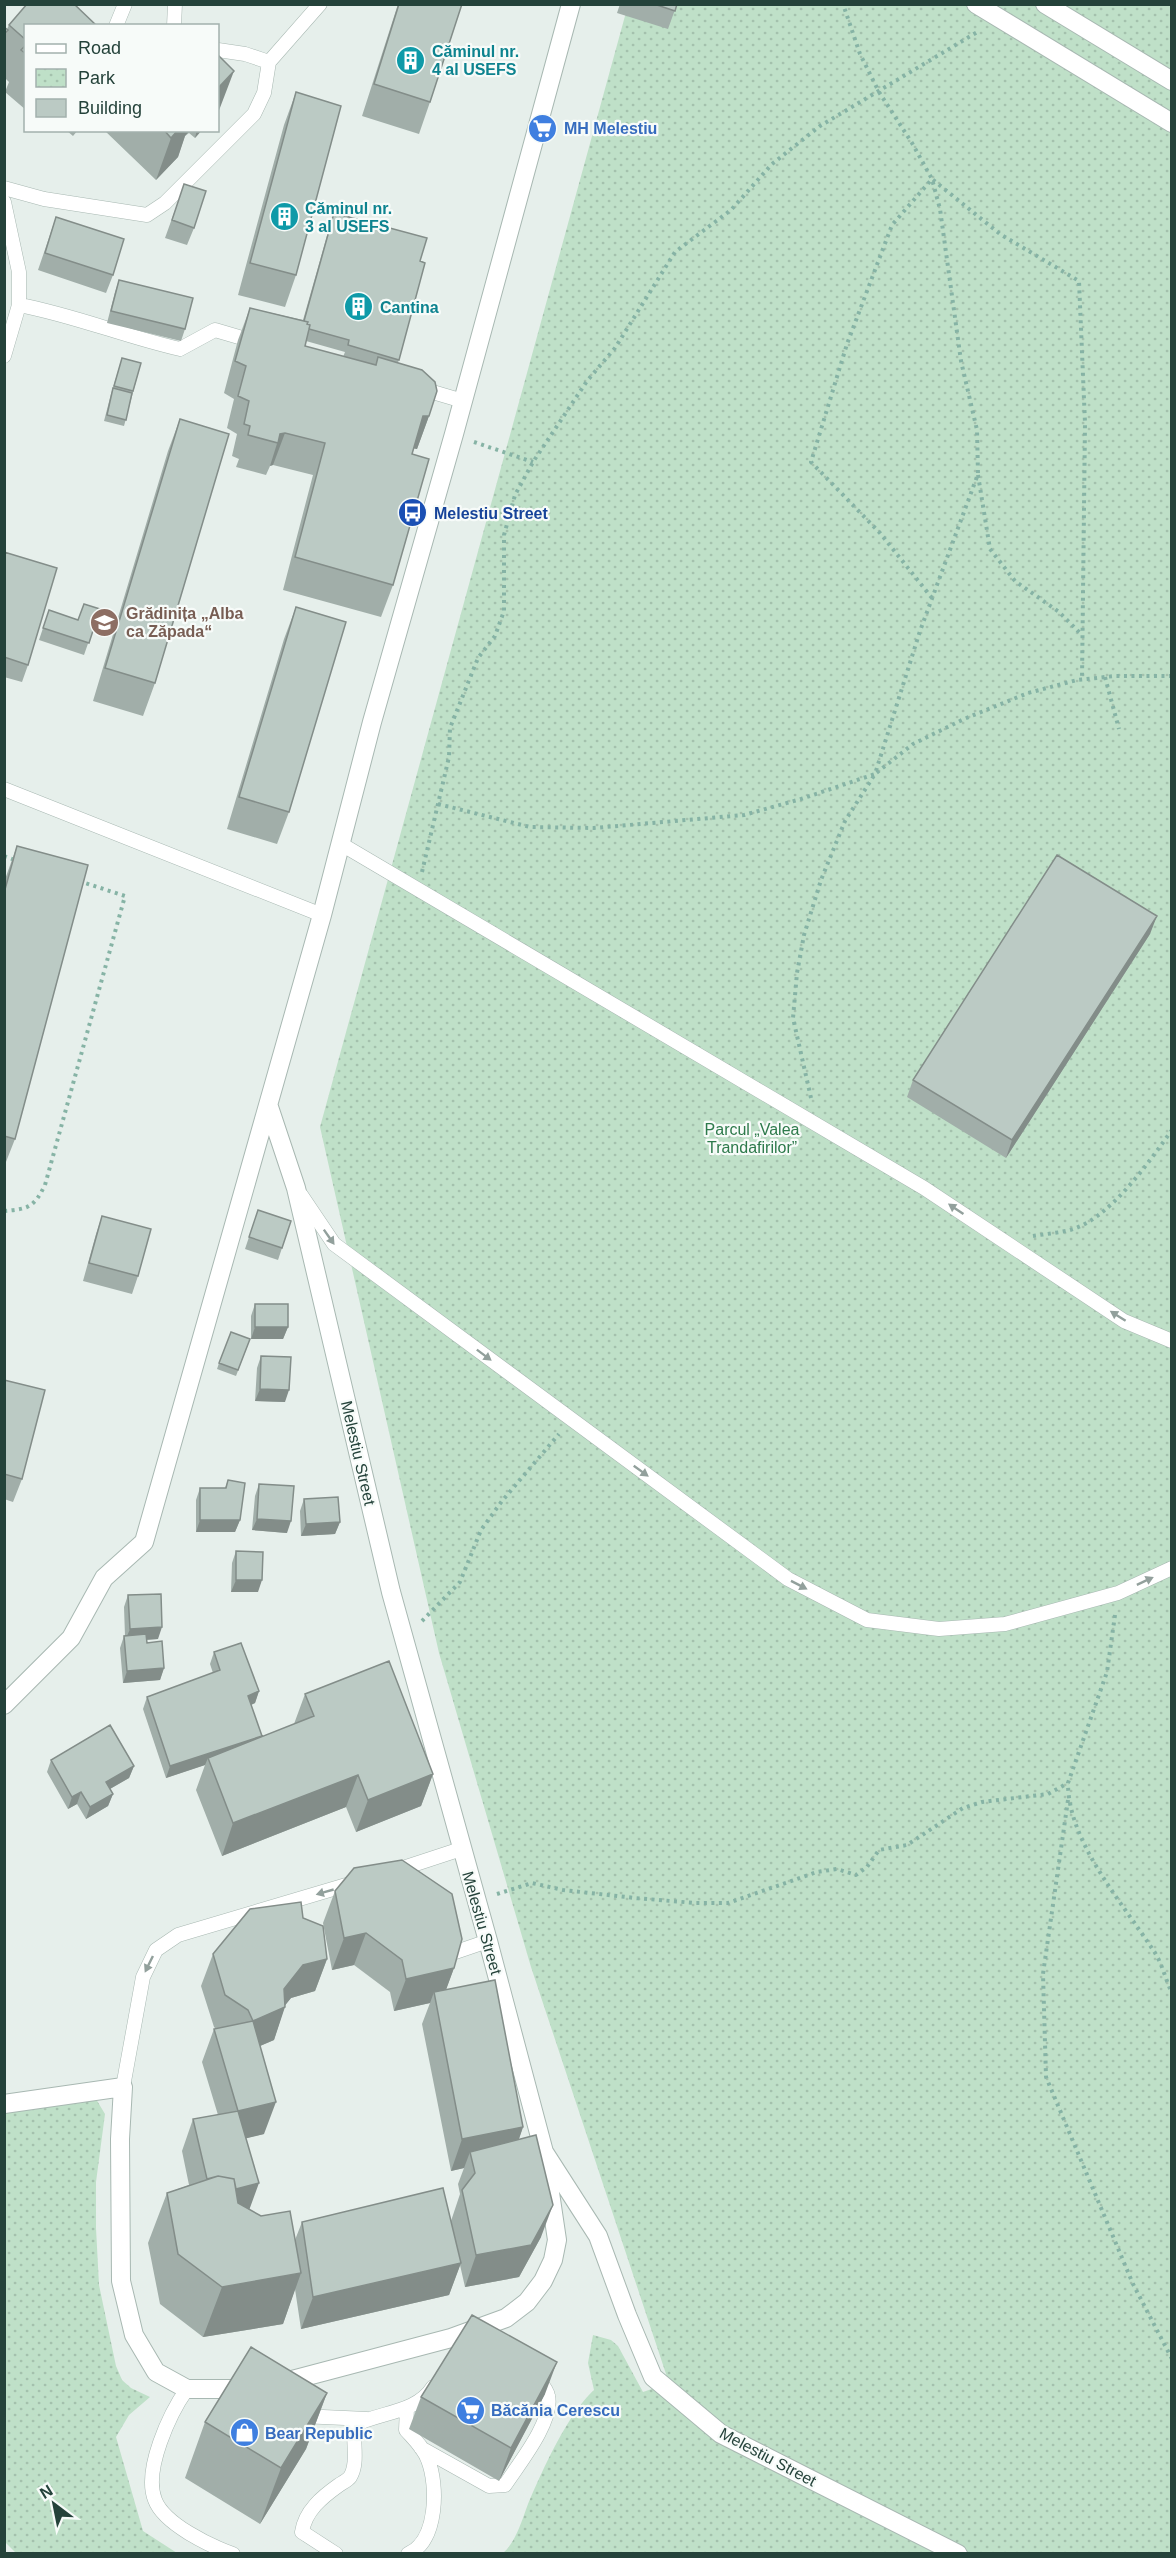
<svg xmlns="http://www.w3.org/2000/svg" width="1176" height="2558" font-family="Helvetica,sans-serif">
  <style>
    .park { fill: url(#park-dots) }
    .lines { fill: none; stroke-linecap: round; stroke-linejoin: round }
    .lane-casing { stroke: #a8b8b2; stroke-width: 15 }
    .street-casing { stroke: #a8b8b2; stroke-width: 20 }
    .path { stroke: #86b3a5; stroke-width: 4; stroke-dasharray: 3 4.5; stroke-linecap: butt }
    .lane { stroke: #fff; stroke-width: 14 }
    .street { stroke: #fff; stroke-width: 18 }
    .wall { fill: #a1aea9; fill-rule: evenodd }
    .shaded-wall { fill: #838d89 }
    .building { fill: #bbcac4; stroke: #838d89; stroke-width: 1.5 }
    .oneway { fill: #92a09c }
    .labels { text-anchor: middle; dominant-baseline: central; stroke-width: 4.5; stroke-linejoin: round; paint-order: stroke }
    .culture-label { font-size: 16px; font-weight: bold; fill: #0d838f; stroke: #f7fbf9; text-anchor: start }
    .shop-label { font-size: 16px; font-weight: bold; fill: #366cbe; stroke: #f7fbf9; text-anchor: start }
    .transit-label { font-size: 16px; font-weight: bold; fill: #164399; stroke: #f7fbf9; text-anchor: start }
    .education-label { font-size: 16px; font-weight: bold; fill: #785e54; stroke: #f7fbf9; text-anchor: start }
    .park-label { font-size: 16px; fill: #2d7a4b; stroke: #f7fbf9 }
    .street-label { font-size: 16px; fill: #24423a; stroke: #f7fbf9 }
  </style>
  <defs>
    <pattern id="park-dots" width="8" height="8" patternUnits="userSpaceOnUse" patternTransform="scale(1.5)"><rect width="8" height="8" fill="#bfe0c8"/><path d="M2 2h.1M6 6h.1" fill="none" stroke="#a4c1ad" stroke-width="1.8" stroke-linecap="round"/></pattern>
  </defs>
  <rect width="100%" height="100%" fill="#e6efeb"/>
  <!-- park -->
  <path class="park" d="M628 5H1171V2553H503C516 2542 522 2520 528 2504 542 2471 568 2413 594 2390L588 2363 593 2335 611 2340 618 2346 643 2392 669 2383 531 1967 439 1653 320 1127Z
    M96 2099 105 2114 96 2182V2228L99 2285 116 2366 122 2380 131 2388 150 2397 129 2415 116 2437 143 2531 177 2553H16L5 2542 4 2112Z"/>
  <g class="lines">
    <defs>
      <path id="lane" d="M116 26 125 4
        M174 26 175 4
        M218 50 245 54 269 62
        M4 188 44 199 147 215 165 203 254 114 264 93 269 62 320 4
        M4 202 19 272V305L4 356
        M19 305C74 315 126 337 180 349L215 330 256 342
        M419 388 463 401
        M4 789 322 915
        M341 844 924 1188 1124 1321 1172 1341
        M301 1195 334 1244 788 1579 867 1620 939 1629 1005 1624 1118 1593 1172 1568
        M394 1871 461 1849
        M447 1955 488 1941
        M123 2087 143 1977 156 1950 178 1935 353 1883
        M187 2389C170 2413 143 2470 155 2500 164 2524 210 2546 233 2554
        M407 2408 406 2430C414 2439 424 2448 428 2460 438 2485 438 2541 408 2554
        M301 2416 367 2419
        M421 2448 489 2486 505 2485C518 2465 554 2421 548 2396 547 2389 540 2382 535 2376
        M336 2554 302 2532C305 2511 322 2497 339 2485 342 2483 348 2480 350 2477 359 2463 352 2441 355 2425 380 2412 417 2413 433 2387"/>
      <path id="street" d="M976 4 1172 123
        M1045 4 1172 81
        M269 1107 296 1188 391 1592 488 1941 544 2152 598 2236 627 2315 653 2377 721 2434 958 2554
        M4 1705 71 1638 104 1578 144 1542 322 915 372 722 454 434 571 4
        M4 2104 123 2087 120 2139 121 2281 134 2335 156 2372 187 2389H250
        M277 2384 451 2338 506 2318 527 2302 543 2281 553 2260 557 2240 545 2159"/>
    </defs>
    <!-- lane casing -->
    <use href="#lane" class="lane-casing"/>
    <!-- street casing -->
    <use href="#street" class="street-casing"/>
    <!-- path -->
    <path class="path" d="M474 442 533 462
      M978 475 990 549 1015 581 1059 612 1082 635
      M932 598 880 533 811 462 847 344 892 225 932 179 1000 234 1079 281 1085 423 1082 680
      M1105 677 1119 729
      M438 804 530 827 594 828 744 815 801 799 875 774 920 631 978 474 977 430 961 361 940 209 932 179 912 143 879 92 860 54 843 4
      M4 856 15 860
      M422 872 449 757 450 728 478 658 495 636 504 611V535L515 495 533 462 587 381 615 348 675 252 731 210 772 164 820 126 979 31
      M811 1098 793 1018 797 973 804 935 821 880 845 821 875 774 913 744 964 719 1028 693 1077 680 1115 676H1172
      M4 1211C29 1209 34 1207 45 1185L125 896 79 881
      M1033 1236C1045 1234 1058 1233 1070 1230 1110 1219 1148 1163 1172 1130
      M1115 1615 1107 1672 1068 1783C1068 1842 1122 1902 1153 1950 1162 1962 1165 1979 1172 1993
      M422 1621 460 1582 481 1530 502 1501 559 1434
      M1068 1800 1043 1974 1046 2077 1133 2284 1172 2359
      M497 1894 532 1883 563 1890 635 1898 695 1903H728L817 1872 837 1869 856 1875 867 1867 879 1850 907 1845 963 1808 982 1802 1048 1794 1068 1783"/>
    <!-- lane -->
    <use href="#lane" class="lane"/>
    <!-- street -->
    <use href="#street" class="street"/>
  </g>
  <!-- wall -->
  <path class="wall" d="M398 4H462L430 102 419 134 362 116Z
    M620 4H677L668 29 617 13Z
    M9 25 26 26V110L5 92 9 82 4 77V27L7 29Z
    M296 92V275L285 307 238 295 284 125Z
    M66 130H78L73 136Z
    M104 130H202L195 138 189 133 185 136 178 157 156 180Z
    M184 185 194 228 187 245 165 238Z
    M334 213 420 261 398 363 429 416 417 449 414 448 412 454 393 585 381 617 283 590 313 475 273 465 270 466 266 475 236 467 239 459 232 456 237 434 227 428 234 399 224 393 238 340 250 308 303 320 330 225ZM306 341 345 352 343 357 305 346Z
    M56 217 113 275 106 293 38 270Z
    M119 280 185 329 181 341 107 323 115 292Z
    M122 358 141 363 124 426 104 421 111 394Z
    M180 419 155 683 143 716 93 701 168 451Z
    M4 552 28 665 22 682 4 677Z
    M296 607 289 812 277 844 227 829 284 639Z
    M100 609 84 655 39 640 49 610 78 620Z
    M17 846 15 1139 4 1167V882Z
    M1150 934 1006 1158 907 1097 913 1080Z
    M258 1210 282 1248 278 1260 245 1249Z
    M102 1216 138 1276 132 1294 83 1281 96 1234Z
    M255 1304 288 1327 283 1339H251V1316Z
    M250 1339 236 1376 217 1369 219 1363Z
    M261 1356 285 1402 255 1401 257 1368Z
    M4 1380 22 1479 13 1502 4 1499Z
    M228 1480 240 1520 235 1532H196V1500L200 1488H225Z
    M259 1484 287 1533 252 1530 255 1496Z
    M304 1499 340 1522 335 1534 301 1536 300 1511Z
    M236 1551 258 1592H231L232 1563Z
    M128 1595 158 1639 146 1640 147 1643 164 1668 160 1680 123 1683 120 1648 124 1636H125L124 1607Z
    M214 1652 259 1691 255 1703 251 1705 261 1737 294 1724 305 1694 433 1774 421 1806 356 1832 346 1807 222 1856 196 1790 205 1765 166 1778 143 1709 147 1697 213 1673 210 1664Z
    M51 1760 134 1766 129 1778 110 1789 113 1794 108 1806 86 1819 77 1804 68 1809 47 1772Z
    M335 1891 454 1968 446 1989 523 2127 519 2139 541 2237 519 2277 465 2287 460 2265 449 2295 301 2329 295 2289 283 2324 203 2337 160 2304 148 2243 167 2193 189 2185 182 2151 193 2119 218 2115 202 2062 214 2029H216L214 2027 201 1986 213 1954 303 1918 327 1959 315 1991 291 1998 285 2005 274 2040 260 2046 264 2134 246 2138 249 2209 295 2240 302 2222 451 2221 460 2194 458 2184 464 2168 451 2171 422 2024 430 2003 394 2011 390 1992 354 1965 332 1970 323 1923Z
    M327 2393 306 2449 260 2524 185 2478 205 2422Z
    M545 2394 499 2481 409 2429 421 2397Z"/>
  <!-- shaded-wall -->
  <path class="shaded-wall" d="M234 71 218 113V114V88Z
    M178 130H190L185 136 178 157 156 180 171 138Z
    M197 130H202L195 138Z
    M423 416H429L417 449 411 448Z
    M285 433 273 465 270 466 280 434Z
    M1157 916 1150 934 1006 1158 1012 1140Z
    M255 1327H288L283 1339H251Z
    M260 1389 289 1390 285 1402 255 1401Z
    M257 1519 291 1521 287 1533 252 1530Z
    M200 1520H240L235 1532H196Z
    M340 1522 335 1534 301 1536 306 1524Z
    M236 1580H262L258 1592H231Z
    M162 1627 158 1639 125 1641 130 1629Z
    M164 1668 160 1680 123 1683 127 1671Z
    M259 1691 255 1703 244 1708 248 1696Z
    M262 1736 257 1748 208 1758 205 1765 166 1778 170 1766Z
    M134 1766 129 1778 101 1794 106 1782Z
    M433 1774 421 1806 356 1832 368 1800Z
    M358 1775 346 1807 222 1856 233 1823Z
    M81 1792 77 1804 68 1809 72 1797Z
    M113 1794 108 1806 86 1819 90 1807Z
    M366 1933 354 1965 332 1970 344 1938Z
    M327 1959 315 1991 291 1998 283 2008 285 2007 274 2040 241 2054 253 2021 284 1989 303 1965Z
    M454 1968 442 2001 434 1992 430 2003 394 2011 406 1979Z
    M276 2102 264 2134 227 2143 238 2111Z
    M523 2127 512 2159 470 2152 464 2168 451 2171 462 2139Z
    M259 2183 247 2216 211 2194Z
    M553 2205 541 2237 519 2277 465 2287 476 2255Z
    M461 2263 449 2295 301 2329 313 2297Z
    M301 2273 283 2324 203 2337 222 2287Z
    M557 2362 545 2394 499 2481 511 2448Z
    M327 2393 306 2449 260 2524 281 2468Z"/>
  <!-- building -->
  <path class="building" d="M27 4H74L97 26H26V40L9 25Z
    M399 4H462L430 102 374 84Z
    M654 4H677L675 11Z
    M4 27 8 30 4 34Z
    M26 45V54L21 50Z
    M218 55 234 71 218 88Z
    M296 92 341 106 296 275 250 263Z
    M164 130H178L171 138Z
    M184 184 206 191 194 228 172 220Z
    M334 213 427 238 420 261 425 263 399 360 348 345 349 340 309 329 310 325 307 324 308 322 304 321Z
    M56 217 124 239 113 275 45 253Z
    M119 280 193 298 185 329 111 311Z
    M250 308 308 322 307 324 310 325 305 346 376 365 378 357 422 370 435 382 437 391 429 416H423L412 454 429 459 393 585 295 557 325 443 285 433 280 434 278 443 248 435 250 426 244 424 249 401 238 396 246 366 235 361Z
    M122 358 141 363 133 391 114 386Z
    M113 388 132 393 126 420 107 415Z
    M180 419 229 434 155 683 105 668Z
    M4 552 57 568 28 665 4 657Z
    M84 604 100 609 89 643 43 628 49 610 78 620Z
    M296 607 346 622 289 812 239 797Z
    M17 846 88 865 15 1139 4 1136V893Z
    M1057 855 1157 916 1012 1140 913 1080Z
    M258 1210 291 1221 282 1248 249 1237Z
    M102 1216 151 1229 138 1276 89 1263Z
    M255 1304H288V1327H255Z
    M231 1332 250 1339 238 1370 219 1363Z
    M261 1356 291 1357 289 1390 260 1389Z
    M4 1380 45 1390 22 1479 4 1474Z
    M228 1480 245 1483 240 1520H200V1488H226Z
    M259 1484 294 1486 291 1521 257 1519Z
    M338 1497 340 1522 306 1524 304 1499Z
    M236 1551 263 1552 262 1580H236Z
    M161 1594 162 1627 130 1629 128 1595Z
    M146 1634 147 1643 162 1641 164 1668 127 1671 124 1636Z
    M241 1643 259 1691 248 1696 262 1736 170 1766 147 1697 220 1670 214 1652Z
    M389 1661 433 1774 368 1800 358 1775 233 1823 208 1758 314 1716 305 1694Z
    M110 1725 134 1766 106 1782 113 1794 90 1807 81 1792 72 1797 51 1760Z
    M402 1860 452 1894 462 1939 454 1968 406 1979 402 1960 366 1933 344 1938 335 1891 354 1868Z
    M301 1902 303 1918 323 1926 327 1959 303 1965 284 1989 285 2007 253 2021 276 2102 238 2111 214 2029 253 2021 248 2010 225 1995 213 1954 250 1909Z
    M495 1980 523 2127 462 2139 434 1992Z
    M238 2111 259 2183 236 2189 234 2179 218 2176 207 2179 193 2119Z
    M536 2135 553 2205 531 2245 476 2255 462 2190 475 2173 470 2152Z
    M218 2176 234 2179 238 2203 261 2216 290 2211 301 2273 222 2287 178 2254 167 2193Z
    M443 2188 461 2263 313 2297 302 2222Z
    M472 2315 557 2362 511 2448 421 2397Z
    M251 2347 327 2393 281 2468 205 2422Z"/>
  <!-- one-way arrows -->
  <defs><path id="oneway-solid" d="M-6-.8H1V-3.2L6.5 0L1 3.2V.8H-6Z" transform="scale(1.5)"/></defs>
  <g class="oneway">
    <use href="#oneway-solid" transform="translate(956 1209) rotate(-146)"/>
    <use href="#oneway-solid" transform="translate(329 1237) rotate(55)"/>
    <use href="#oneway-solid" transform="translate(1118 1316) rotate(-148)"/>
    <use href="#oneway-solid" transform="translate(484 1355) rotate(37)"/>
    <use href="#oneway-solid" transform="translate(641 1471) rotate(36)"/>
    <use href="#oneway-solid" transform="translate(1145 1581) rotate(-25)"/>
    <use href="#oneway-solid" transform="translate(799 1585) rotate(27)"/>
    <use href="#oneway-solid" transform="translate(325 1892) rotate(164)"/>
    <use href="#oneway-solid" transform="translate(149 1964) rotate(116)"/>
  </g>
  <!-- icons -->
  <defs>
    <symbol id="building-disc" viewBox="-11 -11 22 22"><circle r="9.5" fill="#0f9aa8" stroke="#f7fbf9"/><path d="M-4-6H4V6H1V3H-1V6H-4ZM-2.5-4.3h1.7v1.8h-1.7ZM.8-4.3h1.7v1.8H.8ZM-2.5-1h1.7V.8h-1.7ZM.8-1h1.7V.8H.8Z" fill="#fff"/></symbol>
    <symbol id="supermarket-disc" viewBox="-11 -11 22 22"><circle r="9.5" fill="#3f7fe0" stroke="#f7fbf9"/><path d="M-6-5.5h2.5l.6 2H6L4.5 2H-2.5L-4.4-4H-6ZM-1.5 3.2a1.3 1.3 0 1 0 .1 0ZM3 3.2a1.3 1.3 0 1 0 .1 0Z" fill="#fff"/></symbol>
    <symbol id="bus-disc" viewBox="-11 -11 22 22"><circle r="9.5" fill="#1a4fb4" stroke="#f7fbf9"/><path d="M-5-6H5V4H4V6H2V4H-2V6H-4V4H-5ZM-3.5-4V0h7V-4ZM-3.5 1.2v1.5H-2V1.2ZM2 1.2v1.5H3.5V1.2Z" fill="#fff"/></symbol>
    <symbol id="school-disc" viewBox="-11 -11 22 22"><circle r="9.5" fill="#8d6e63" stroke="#f7fbf9"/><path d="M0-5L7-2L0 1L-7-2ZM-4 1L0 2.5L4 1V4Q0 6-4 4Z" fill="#fff"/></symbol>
    <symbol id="shop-disc" viewBox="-11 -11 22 22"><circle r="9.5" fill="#3f7fe0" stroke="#f7fbf9"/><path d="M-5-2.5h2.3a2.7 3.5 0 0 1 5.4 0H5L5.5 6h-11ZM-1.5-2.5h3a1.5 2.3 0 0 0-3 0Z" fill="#fff"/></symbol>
  </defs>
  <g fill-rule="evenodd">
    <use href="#building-disc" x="394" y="44" width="33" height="33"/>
    <use href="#supermarket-disc" x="526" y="112" width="33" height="33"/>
    <use href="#building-disc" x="268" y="200" width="33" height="33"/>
    <use href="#building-disc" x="342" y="290" width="33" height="33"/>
    <use href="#bus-disc" x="396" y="496" width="33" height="33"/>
    <use href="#school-disc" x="88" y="606" width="33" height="33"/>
    <use href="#supermarket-disc" x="454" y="2394" width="33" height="33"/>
    <use href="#shop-disc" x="228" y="2416" width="33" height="33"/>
  </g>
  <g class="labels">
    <!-- culture labels -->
    <g class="culture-label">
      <text x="432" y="51">Căminul nr.<tspan x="432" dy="18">4 al USEFS</tspan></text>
      <text x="305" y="208">Căminul nr.<tspan x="305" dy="18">3 al USEFS</tspan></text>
      <text x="380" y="307">Cantina</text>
    </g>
    <!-- shop labels -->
    <g class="shop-label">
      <text x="564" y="128">MH Melestiu</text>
      <text x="491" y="2410">Băcănia Cerescu</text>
      <text x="265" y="2433">Bear Republic</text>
    </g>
    <!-- transit labels -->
    <g class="transit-label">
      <text x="434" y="513">Melestiu Street</text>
    </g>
    <!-- education labels -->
    <g class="education-label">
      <text x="126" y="613">Grădinița „Alba<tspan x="126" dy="18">ca Zăpada“</tspan></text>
    </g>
    <!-- park labels -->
    <g class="park-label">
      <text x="752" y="1129">Parcul „Valea<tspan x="752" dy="18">Trandafirilor”</tspan></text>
    </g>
    <!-- street labels -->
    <g class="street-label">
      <text transform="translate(358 1453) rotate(77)">Melestiu Street</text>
      <text transform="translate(482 1923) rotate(74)">Melestiu Street</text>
      <text transform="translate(768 2457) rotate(28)">Melestiu Street</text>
    </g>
  </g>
  <!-- border -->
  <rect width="1176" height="2558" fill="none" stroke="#24423a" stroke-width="12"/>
  <!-- legend -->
  <rect x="24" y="24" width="195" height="108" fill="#f7fbf9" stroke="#a3b1ad" stroke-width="1.5"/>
  <rect x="36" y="44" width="30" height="9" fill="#ffffff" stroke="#a3b1ad" stroke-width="1.5"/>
  <text x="78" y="54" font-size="18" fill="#24423a">Road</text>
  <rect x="36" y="69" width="30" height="18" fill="url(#park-dots)" stroke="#a3b1ad" stroke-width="1.5"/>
  <text x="78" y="84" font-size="18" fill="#24423a">Park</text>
  <rect x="36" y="99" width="30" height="18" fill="#bbcac4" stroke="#a3b1ad" stroke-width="1.5"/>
  <text x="78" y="114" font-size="18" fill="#24423a">Building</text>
  <!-- north arrow -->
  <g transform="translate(54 2504) rotate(328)" stroke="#f7fbf9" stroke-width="4.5" paint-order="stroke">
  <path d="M0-4.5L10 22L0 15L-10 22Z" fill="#24423a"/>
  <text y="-9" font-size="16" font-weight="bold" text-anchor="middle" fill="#24423a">N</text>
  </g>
</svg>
